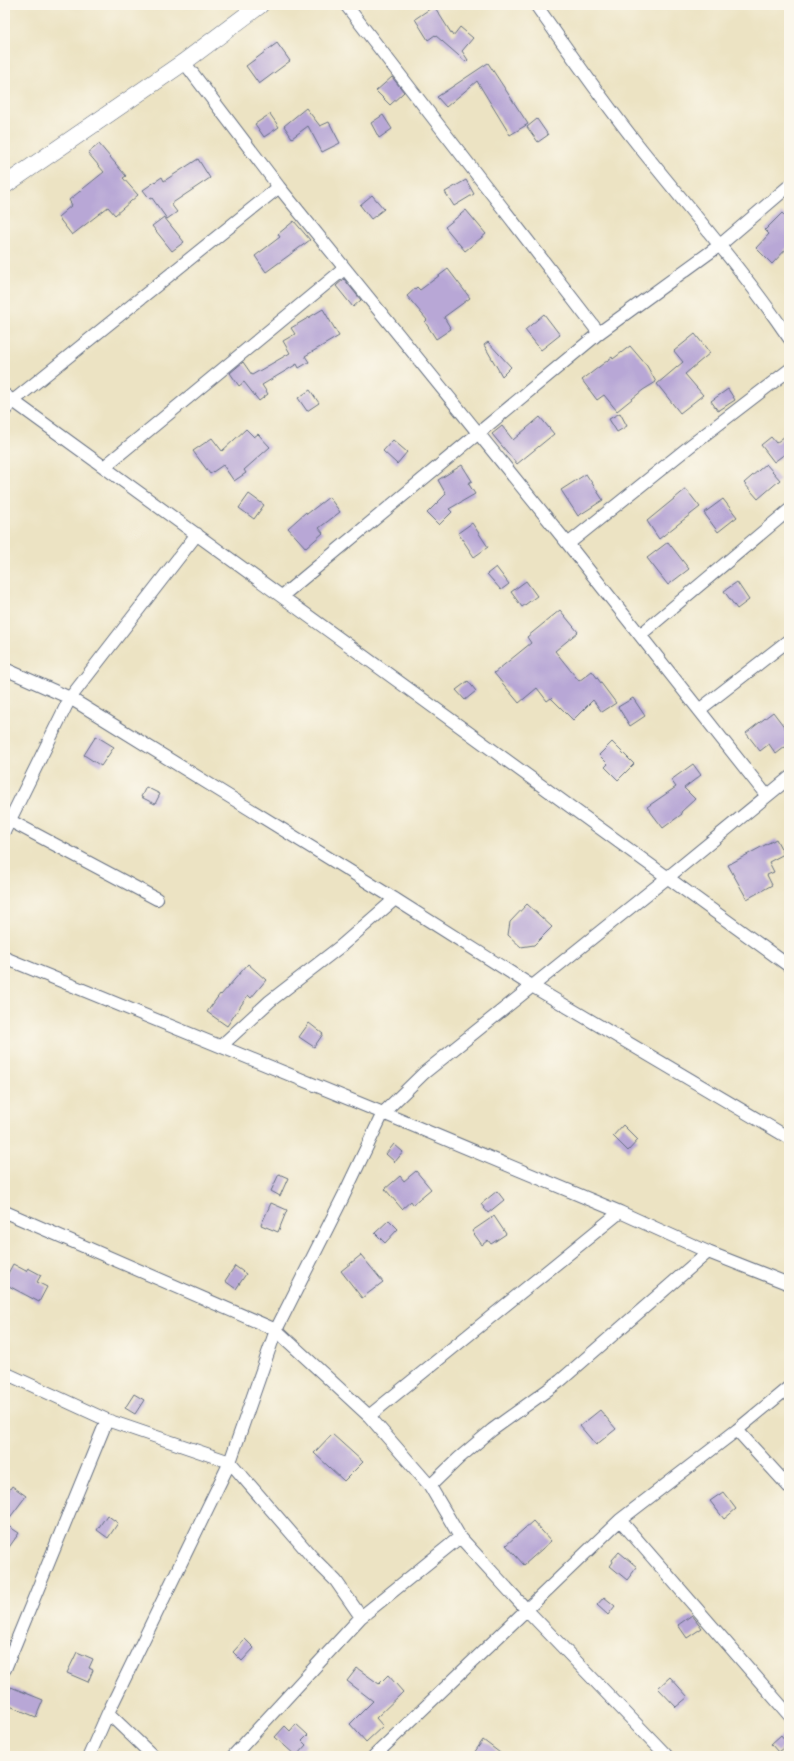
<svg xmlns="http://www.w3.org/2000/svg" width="794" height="1761" font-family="Caveat,sans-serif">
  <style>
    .building { fill: #b8a7d6 }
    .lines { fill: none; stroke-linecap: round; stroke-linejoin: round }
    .street-casing { stroke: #646e81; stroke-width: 14 }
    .secondary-casing { stroke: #646e81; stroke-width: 18 }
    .street { stroke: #fff; stroke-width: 12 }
    .secondary { stroke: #fff; stroke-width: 17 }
  </style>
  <rect width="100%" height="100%" fill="#fbf7ec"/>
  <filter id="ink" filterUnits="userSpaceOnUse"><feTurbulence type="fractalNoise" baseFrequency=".025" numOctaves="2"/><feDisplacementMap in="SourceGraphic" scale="8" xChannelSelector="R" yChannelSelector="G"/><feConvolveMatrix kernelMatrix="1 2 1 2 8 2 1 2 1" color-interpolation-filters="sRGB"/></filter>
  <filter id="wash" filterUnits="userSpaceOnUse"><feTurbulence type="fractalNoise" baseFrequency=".012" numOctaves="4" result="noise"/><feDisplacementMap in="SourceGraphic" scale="16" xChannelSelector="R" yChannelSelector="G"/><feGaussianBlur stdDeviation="0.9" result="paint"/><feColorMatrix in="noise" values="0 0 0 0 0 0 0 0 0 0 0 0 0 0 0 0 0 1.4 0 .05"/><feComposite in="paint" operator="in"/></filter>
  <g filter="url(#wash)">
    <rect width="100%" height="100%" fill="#ece3c3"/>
    <g id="blocks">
      <!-- building -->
      <path class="building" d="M434 6 453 36 460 27 473 38 462 51 468 60 466 62 435 35 428 40 415 19Z
        M277 43 290 61 259 84 246 66Z
        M488 63 528 124 510 135 477 81 446 107 437 97Z
        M392 77 404 92 390 105 376 91Z
        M306 108 320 126 329 122 340 143 322 152 308 126 292 138 284 126Z
        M270 114 279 127 264 137 255 124Z
        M383 115 392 129 379 138 371 123Z
        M537 119 548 135 538 142 527 127Z
        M99 144 126 176 123 178 138 195 115 215 108 207 72 235 58 217 72 205 69 200 104 172 88 153Z
        M198 159 210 178 171 204 177 212 167 219 152 198 150 199 143 190 162 177 164 181Z
        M466 180 474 194 454 206 445 192Z
        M372 195 384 209 371 219 360 205Z
        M466 210 486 234 465 251 445 227Z
        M782 213 789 220V246L772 264 756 248 769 234 765 230Z
        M164 217 184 242 172 251 152 226Z
        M294 221 310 240 266 272 255 256 280 237 278 234Z
        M448 269 470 298 444 317 451 329 436 339 425 322 427 320 407 296 417 287 420 290Z
        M344 279 361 300 353 307 336 286Z
        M323 309 339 336 305 356 309 362 299 368 297 364 262 385 268 394 259 401 244 382 239 386 230 373 243 362 252 375 290 353 283 341 295 334 291 328Z
        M544 314 560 335 541 350 525 330Z
        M695 334 710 353 685 374 703 395 680 413 657 384 683 362 674 351Z
        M488 342 511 367 502 376 484 345Z
        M630 346 647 366 656 382 643 390 617 411 604 395 597 400 582 380 612 357 613 359Z
        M728 389 735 400 718 411 711 401Z
        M310 390 319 403 307 411 298 398Z
        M620 413 627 426 617 432 609 419Z
        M540 417 554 434 517 464 492 434 502 426 513 440Z
        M246 429 254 437 258 434 270 447 244 470 246 473 234 481 223 465 210 474 193 451 212 438 222 451Z
        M789 433V451L774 462 761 445 771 437 776 443Z
        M393 440 407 452 397 464 383 451Z
        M766 464 780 480 758 499 744 483Z
        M462 465 472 481 468 483 475 494 449 509 452 512 439 525 427 513 446 494 438 480Z
        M586 474 603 500 578 516 561 490Z
        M686 489 700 507 659 539 647 521Z
        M249 494 264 505 254 519 239 508Z
        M329 497 340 512 319 528 323 533 306 548 288 528 306 512 307 514Z
        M723 499 737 517 718 532 704 513Z
        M472 523 488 547 474 557 458 533Z
        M668 542 689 569 668 585 647 558Z
        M496 567 509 584 501 590 487 574Z
        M526 581 537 596 522 607 511 592Z
        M737 582 749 600 737 609 724 591Z
        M560 610 578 632 555 651 579 681 592 671 616 703 602 712 593 700 573 720 551 698 547 701 537 688 519 703 494 673 531 643 527 637Z
        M468 681 476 691 465 700 456 690Z
        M633 698 645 716 630 726 618 707Z
        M773 712 789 733V744L776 754 769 744 760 751 746 733Z
        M96 736 114 747 101 766 84 755Z
        M612 742 634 764 618 780 605 767 608 764 599 755Z
        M693 764 701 775 684 788 695 799 681 812 682 814 663 828 647 807 676 787 671 780Z
        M146 787 160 794 155 804 141 797Z
        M776 839 784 854 769 862 774 872 767 875 772 885 747 899 728 865Z
        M527 904 552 927 534 945 521 947 508 935 510 922Z
        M248 964 266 980 251 998 248 995 227 1026 207 1012 220 994 221 995Z
        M309 1023 323 1034 314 1047 299 1037Z
        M623 1125 638 1140 628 1151 613 1136Z
        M394 1144 403 1152 395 1162 386 1154Z
        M416 1171 431 1189 413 1204 411 1201 402 1209 385 1189 400 1176 404 1181Z
        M279 1174 288 1178 280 1196 271 1191Z
        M497 1191 504 1200 488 1213 481 1204Z
        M271 1203 287 1210 278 1232 261 1225Z
        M494 1216 506 1234 491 1244 488 1240 482 1245 472 1231Z
        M389 1220 398 1229 385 1243 375 1233Z
        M361 1255 383 1282 362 1298 341 1271Z
        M13 1264 26 1271 28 1268 41 1275 37 1282 47 1287 39 1302 5 1284V1279Z
        M235 1266 246 1274 236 1289 225 1281Z
        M134 1394 144 1400 135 1414 125 1408Z
        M600 1410 616 1429 596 1445 580 1426Z
        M332 1434 363 1462 344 1481 314 1453Z
        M12 1486 26 1496 5 1524 19 1533 5 1553V1496Z
        M723 1492 736 1509 724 1519 710 1501Z
        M107 1515 118 1523 108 1538 97 1530Z
        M533 1521 551 1541 524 1565 506 1545Z
        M619 1552 637 1567 627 1580 610 1566 613 1562 612 1560Z
        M604 1597 615 1606 608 1615 597 1605Z
        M692 1615 702 1628 687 1638 678 1625Z
        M245 1639 254 1648 242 1661 233 1652Z
        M77 1652 93 1659 89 1668 93 1670 88 1682 67 1673Z
        M357 1668 379 1684 388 1675 403 1692 376 1718 383 1726 366 1742 350 1724 373 1701 347 1681Z
        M670 1677 688 1697 676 1707 658 1688Z
        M11 1687 43 1700 36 1717 5 1704Z
        M296 1724 308 1735 302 1741 306 1745 296 1756 275 1737 285 1726 290 1731Z
        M781 1735 788 1744 778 1752 771 1744Z
        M483 1740 504 1756H472Z"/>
    </g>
  </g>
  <g filter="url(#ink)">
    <use href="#blocks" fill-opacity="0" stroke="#646e81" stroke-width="1"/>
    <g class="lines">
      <defs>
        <path id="street" d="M346 5 599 333
          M536 5C569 52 602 100 638 145 689 209 743 270 789 338
          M184 62 279 187 568 544 767 796
          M5 395 789 966
          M5 410 13 401 279 187
          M104 467 344 269
          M568 544 690 446 789 370
          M282 596 599 333 720 245 789 186
          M640 635 789 510
          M5 669 70 698 395 899 532 986 789 1138
          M699 710 789 640
          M5 818 157 899
          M5 830 70 698 197 534
          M5 958 383 1113 620 1212 708 1252 789 1284
          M221 1046 270 1001 341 946 395 899
          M5 1212 276 1330 369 1416 430 1486 460 1537 526 1609 667 1756
          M5 1373 107 1420 230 1462 312 1557 336 1581 361 1617
          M369 1416 620 1212
          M737 1430 789 1487
          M430 1486 459 1458 492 1430 560 1381 708 1252
          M620 1520 789 1715
          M5 1669 107 1420
          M108 1713 153 1756
          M89 1756 108 1713 230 1462 276 1330 343 1197 383 1113 424 1073 667 878 789 778
          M233 1756 361 1617 460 1537
          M374 1756 620 1520 737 1430 789 1387"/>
        <path id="secondary" d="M5 185 184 62 260 5"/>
      </defs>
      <!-- street casing -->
      <use href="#street" class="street-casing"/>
      <!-- secondary casing -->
      <use href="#secondary" class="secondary-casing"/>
      <!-- street -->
      <use href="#street" class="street"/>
      <!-- secondary -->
      <use href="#secondary" class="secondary"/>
    </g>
  </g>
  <!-- margin -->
  <rect width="794" height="1761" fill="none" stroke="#fbf7ec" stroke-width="20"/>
</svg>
